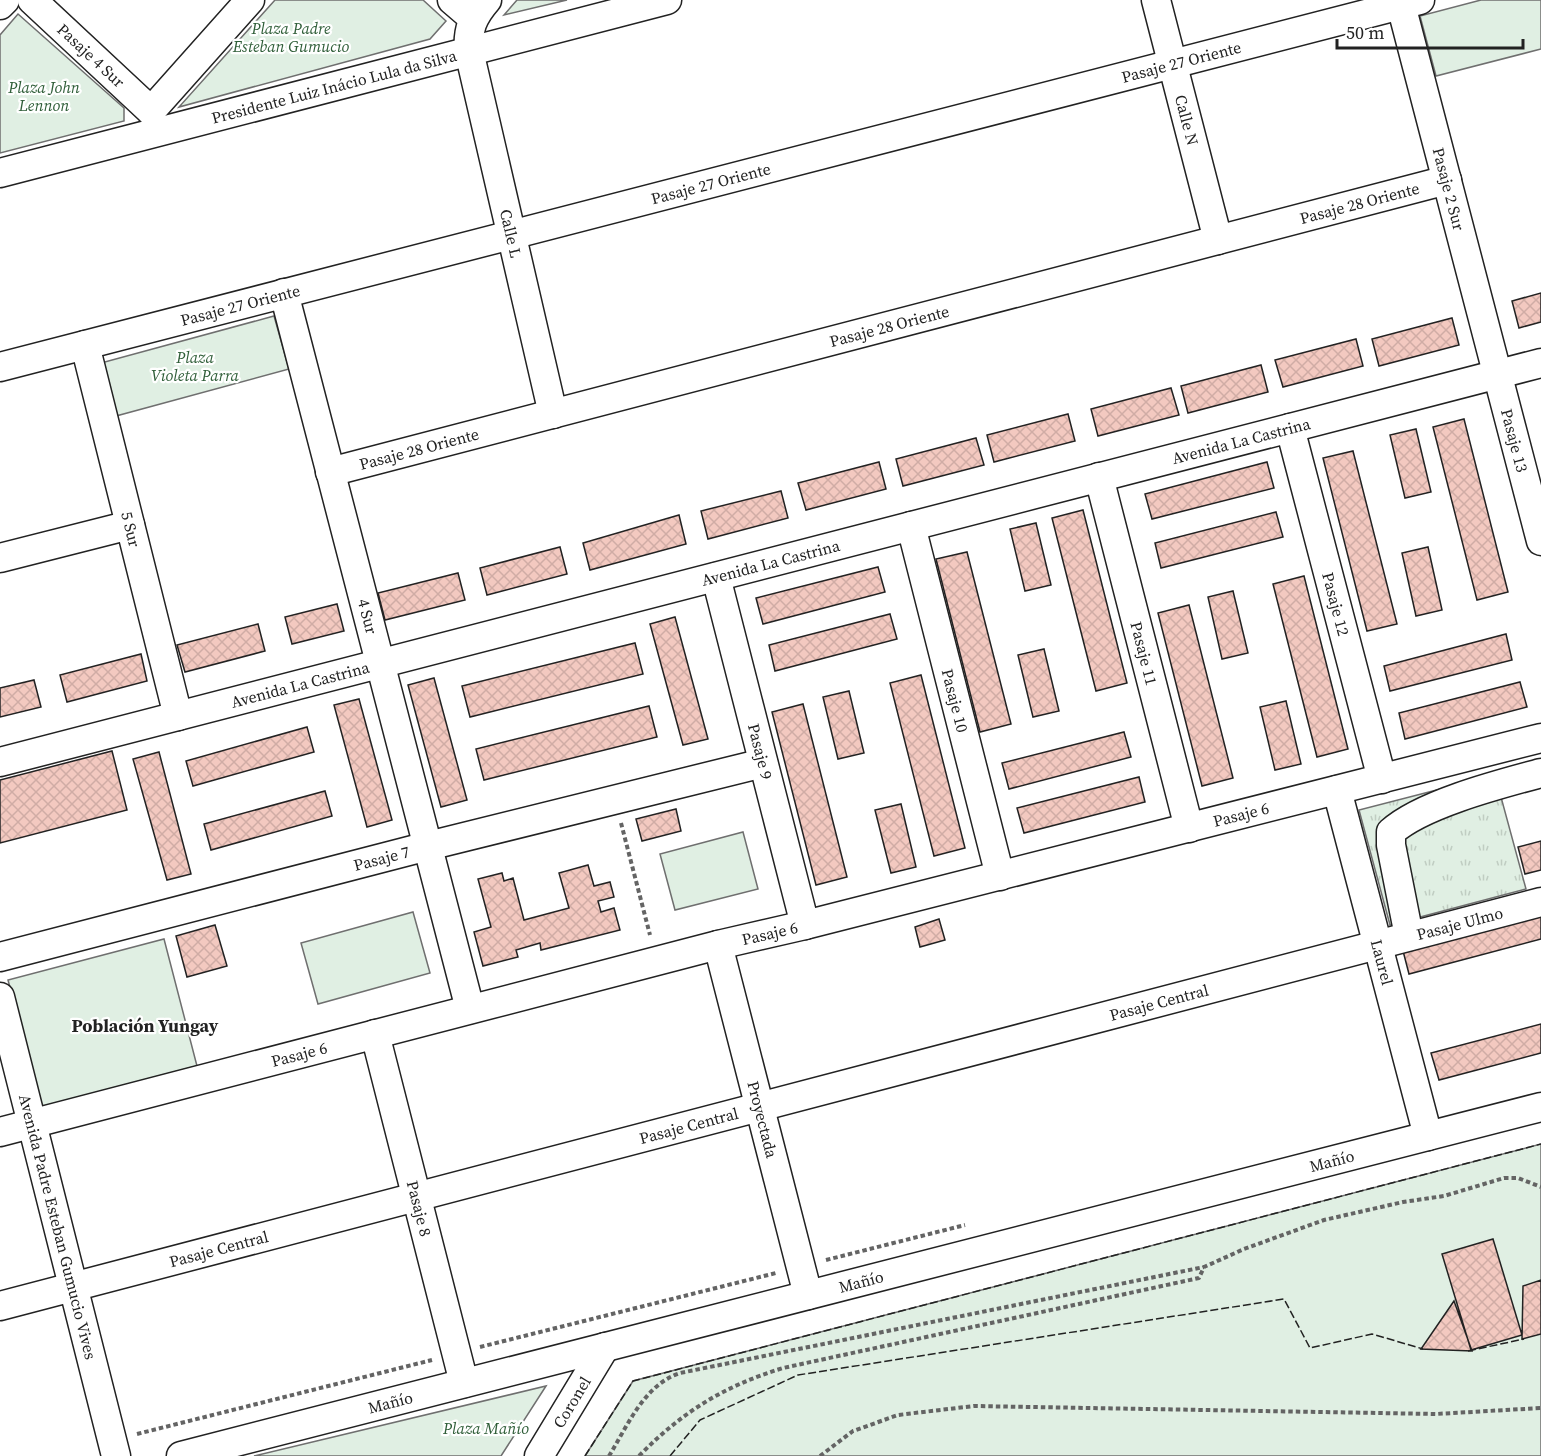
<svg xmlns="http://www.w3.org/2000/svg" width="1541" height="1456" font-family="'Source Serif 4',serif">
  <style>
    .grass { fill: url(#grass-tufts); stroke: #6f6f6f; stroke-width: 1.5 }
    .green { fill: #e0efe3; stroke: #6f6f6f; stroke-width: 1.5 }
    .building { fill: url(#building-cross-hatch); stroke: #222; stroke-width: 1.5 }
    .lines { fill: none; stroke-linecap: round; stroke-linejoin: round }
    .minor-casing { stroke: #222; stroke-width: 31 }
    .path { stroke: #646464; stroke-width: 4; stroke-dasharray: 4.5 3; stroke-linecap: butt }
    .minor { stroke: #fff; stroke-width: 28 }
    .fence { stroke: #222; stroke-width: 1.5; stroke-dasharray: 8 3; stroke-linecap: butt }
    .labels { text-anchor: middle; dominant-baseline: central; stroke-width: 4.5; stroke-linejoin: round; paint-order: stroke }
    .park-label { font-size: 16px; font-style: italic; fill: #2f5e38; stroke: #fff }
    .street-label { font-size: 16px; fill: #222; stroke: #fff }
    .neighbourhood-label { font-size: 18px; font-weight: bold; fill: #222; stroke: #fff }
  </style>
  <defs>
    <pattern id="grass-tufts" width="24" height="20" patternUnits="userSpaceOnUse" patternTransform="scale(1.5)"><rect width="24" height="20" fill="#e0efe3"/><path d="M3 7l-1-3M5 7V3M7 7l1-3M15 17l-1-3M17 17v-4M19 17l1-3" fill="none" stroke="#c0cdc2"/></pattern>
    <pattern id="building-cross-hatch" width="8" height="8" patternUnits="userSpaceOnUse" patternTransform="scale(1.5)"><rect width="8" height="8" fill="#f3c9c0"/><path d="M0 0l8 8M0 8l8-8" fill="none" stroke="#d0aca5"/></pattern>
  </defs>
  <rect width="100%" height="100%" fill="#fff"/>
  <!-- grass -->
  <path class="grass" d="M1495 775 1526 889 1390 925 1359 810Z"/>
  <!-- green -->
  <path class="green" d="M275 0H423L446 21 430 39 179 107Z
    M517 0H567L504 15Z
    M1481 0H1541V49L1436 76 1420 16Z
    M18 14 124 108V121L0 153V35Z
    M274 316 289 369 116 416 101 363Z
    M743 832 758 889 675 910 660 854Z
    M413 912 430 973 318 1004 301 943Z
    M164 939 197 1066 41 1107 8 980Z
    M1541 1144V1456H585L633 1381Z
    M546 1386 501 1456H254Z"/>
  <!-- building -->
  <path class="building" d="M1541 293V322L1519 328 1512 301Z
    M1452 318 1459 345 1379 366 1372 339Z
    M1356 339 1363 366 1283 387 1275 360Z
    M1261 365 1268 392 1188 413 1181 386Z
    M1171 388 1179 415 1098 436 1091 409Z
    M1068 414 1075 441 994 462 987 435Z
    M1464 419 1508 592 1477 600 1433 427Z
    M1416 429 1431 492 1405 498 1390 435Z
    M976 438 984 465 903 486 896 459Z
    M1353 451 1397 624 1367 631 1323 458Z
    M879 462 886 489 806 510 798 483Z
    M1267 462 1274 488 1152 519 1145 494Z
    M781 491 788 518 708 539 701 511Z
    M1083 510 1127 683 1096 691 1052 518Z
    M1276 512 1283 537 1161 568 1155 543Z
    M679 515 686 544 590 570 583 543Z
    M1036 523 1051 585 1025 591 1010 529Z
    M560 547 567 574 487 595 480 568Z
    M1428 547 1442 610 1416 616 1402 553Z
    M967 552 1011 724 980 732 936 559Z
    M878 567 885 592 763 624 756 598Z
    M458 573 465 600 385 620 378 593Z
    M1304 576 1348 749 1317 757 1273 584Z
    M1233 591 1248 653 1222 659 1208 597Z
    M337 604 344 631 292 644 285 617Z
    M1189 605 1233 778 1202 786 1158 613Z
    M890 614 897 639 775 671 769 645Z
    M675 617 708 739 683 745 650 624Z
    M258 624 265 651 185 672 177 645Z
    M1506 634 1512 660 1390 691 1384 666Z
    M635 643 643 674 470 717 462 686Z
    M1044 649 1059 711 1033 717 1018 655Z
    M141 654 147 681 67 702 60 675Z
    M921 675 965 848 934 856 890 683Z
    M434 678 467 800 441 807 408 685Z
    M34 680 41 707 0 717V688Z
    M1520 682 1527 707 1405 739 1399 713Z
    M849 691 864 753 838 759 823 697Z
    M359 699 392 820 367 827 334 705Z
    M1286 701 1301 764 1275 770 1260 707Z
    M803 704 847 877 816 885 772 712Z
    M649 706 657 737 484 780 476 749Z
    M307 727 314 752 193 786 186 761Z
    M1124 732 1131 757 1009 789 1002 763Z
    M112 751 127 810 0 843V780Z
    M159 752 191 874 167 880 133 759Z
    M1139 777 1145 802 1024 833 1017 808Z
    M325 791 332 816 211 850 204 824Z
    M901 804 916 867 891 873 875 810Z
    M676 809 681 831 642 841 636 819Z
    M1541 841V870L1525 874 1518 847Z
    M588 865 594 886 610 882 614 897 598 901 601 912 614 908 620 930 541 950 540 943 516 950 518 957 483 966 474 932 491 927 478 879 502 873 504 881 513 878 524 920 569 908 559 873Z
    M1541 911V939L1409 974 1402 947Z
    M939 919 945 940 920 947 915 927Z
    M215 925 227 966 187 977 176 936Z
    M1541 1024V1053L1439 1080 1431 1053Z
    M1493 1239 1522 1335 1471 1350 1442 1254Z
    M1541 1280V1334L1522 1339 1523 1286Z
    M1454 1301 1472 1351 1421 1349Z"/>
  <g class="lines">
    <defs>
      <g id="minor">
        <path id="s1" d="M32 0 151 111"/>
        <path d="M452 0 473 18"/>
        <path id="s2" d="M487 0C473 16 467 30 469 51L553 414"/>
        <path id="s3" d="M1156 0 1218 240"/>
        <path d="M0 5 5 0"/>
        <path id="s4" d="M1401 5 1541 541"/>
        <path d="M151 111 250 0"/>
        <path id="s5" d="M0 173 667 0"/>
        <path id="s6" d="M284 293 470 1009"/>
        <path id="s7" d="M85 345 178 716"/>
        <path id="s8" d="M0 367 1420 0"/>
        <path id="s9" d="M1290 428 1382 779"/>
        <path id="s10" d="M330 472 1447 180"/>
        <path id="s11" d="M1099 477 1189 828"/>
        <path id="s12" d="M911 526 1000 876"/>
        <path d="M0 558 130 525"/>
        <path id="s13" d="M716 577 805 925"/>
        <path id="s14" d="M0 762 1541 363"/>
        <path id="s15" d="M1337 790 1428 1136"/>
        <path d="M1409 936 1391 845V832C1422 804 1500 784 1541 773"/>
        <path id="s16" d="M718 945 808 1295"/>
        <path id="s17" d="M0 957 428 846 763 763"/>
        <path id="s18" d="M0 997 116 1456"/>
        <path id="s19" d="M375 1034 464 1383"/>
        <path id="s20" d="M0 1132 718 945 805 925 1541 738"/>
        <path id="s21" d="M0 1306 1541 902"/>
        <path id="s22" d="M181 1456 1541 1107"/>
        <path id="s23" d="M539 1456 605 1347"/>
      </g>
    </defs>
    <!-- minor casing -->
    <use href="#minor" class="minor-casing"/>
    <!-- path -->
    <path class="path" d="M621 823 650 935
      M826 1260 965 1225
      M480 1347 776 1273
      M137 1434 432 1360
      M609 1456C628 1425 644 1385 680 1373L1204 1267
      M639 1456C682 1412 724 1386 783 1368L1199 1278 1204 1267 1244 1249 1324 1220 1403 1202 1444 1196 1504 1178H1518L1541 1187
      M820 1456 853 1431 898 1415 974 1406 1436 1414 1541 1408"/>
    <!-- minor -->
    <use href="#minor" class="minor"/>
    <!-- fence -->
    <path class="fence" d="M1468 1351 1524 1339
      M585 1456 633 1381 1541 1144
      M670 1456 700 1420 798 1375 1284 1299 1310 1348 1372 1334 1423 1349"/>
  </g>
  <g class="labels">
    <!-- park labels -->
    <g class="park-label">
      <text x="291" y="28">Plaza Padre<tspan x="291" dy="18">Esteban Gumucio</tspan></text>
      <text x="44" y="87">Plaza John<tspan x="44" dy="18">Lennon</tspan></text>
      <text x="195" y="357">Plaza<tspan x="195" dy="18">Violeta Parra</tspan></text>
      <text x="486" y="1428">Plaza Mañío</text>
    </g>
    <!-- street labels -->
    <g class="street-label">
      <text stroke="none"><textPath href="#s1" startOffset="81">Pasaje 4 Sur</textPath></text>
      <text stroke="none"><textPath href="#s8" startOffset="1220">Pasaje 27 Oriente</textPath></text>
      <text stroke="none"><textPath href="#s5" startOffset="345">Presidente Luiz Inácio Lula da Silva</textPath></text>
      <text stroke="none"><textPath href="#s3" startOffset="124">Calle N</textPath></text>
      <text stroke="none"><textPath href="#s8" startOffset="734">Pasaje 27 Oriente</textPath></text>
      <text stroke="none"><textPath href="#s4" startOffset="190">Pasaje 2 Sur</textPath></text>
      <text stroke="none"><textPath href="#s10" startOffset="1064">Pasaje 28 Oriente</textPath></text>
      <text stroke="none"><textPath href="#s2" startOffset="243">Calle L</textPath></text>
      <text stroke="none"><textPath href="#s8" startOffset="248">Pasaje 27 Oriente</textPath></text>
      <text stroke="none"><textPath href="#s10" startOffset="578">Pasaje 28 Oriente</textPath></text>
      <text stroke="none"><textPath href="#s4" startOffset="450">Pasaje 13</textPath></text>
      <text stroke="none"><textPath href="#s14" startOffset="1282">Avenida La Castrina</textPath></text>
      <text stroke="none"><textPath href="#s10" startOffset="92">Pasaje 28 Oriente</textPath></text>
      <text stroke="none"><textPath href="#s7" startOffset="190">5 Sur</textPath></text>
      <text stroke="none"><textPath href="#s14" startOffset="796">Avenida La Castrina</textPath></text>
      <text stroke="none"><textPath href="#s9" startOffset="182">Pasaje 12</textPath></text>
      <text stroke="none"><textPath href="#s6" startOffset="334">4 Sur</textPath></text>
      <text stroke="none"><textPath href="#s11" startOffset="182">Pasaje 11</textPath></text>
      <text stroke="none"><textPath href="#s14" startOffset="310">Avenida La Castrina</textPath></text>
      <text stroke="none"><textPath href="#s12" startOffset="180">Pasaje 10</textPath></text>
      <text stroke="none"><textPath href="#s13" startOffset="180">Pasaje 9</textPath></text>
      <text stroke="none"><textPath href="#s20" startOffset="1281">Pasaje 6</textPath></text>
      <text stroke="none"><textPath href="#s17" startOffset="394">Pasaje 7</textPath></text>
      <text stroke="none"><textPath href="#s21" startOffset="1509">Pasaje Ulmo</textPath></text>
      <text stroke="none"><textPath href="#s20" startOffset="795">Pasaje 6</textPath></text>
      <text stroke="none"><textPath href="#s15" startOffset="178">Laurel</textPath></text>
      <text stroke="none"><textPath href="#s21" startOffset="1198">Pasaje Central</textPath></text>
      <text stroke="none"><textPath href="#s20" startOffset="309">Pasaje 6</textPath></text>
      <text stroke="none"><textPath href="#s16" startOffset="180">Proyectada</textPath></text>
      <text stroke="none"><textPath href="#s21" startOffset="712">Pasaje Central</textPath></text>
      <text stroke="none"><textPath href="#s22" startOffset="1188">Mañío</textPath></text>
      <text stroke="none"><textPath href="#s19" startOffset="180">Pasaje 8</textPath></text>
      <text stroke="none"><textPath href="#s18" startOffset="237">Avenida Padre Esteban Gumucio Vives</textPath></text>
      <text stroke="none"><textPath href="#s21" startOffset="226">Pasaje Central</textPath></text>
      <text stroke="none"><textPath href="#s22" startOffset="702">Mañío</textPath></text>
      <text stroke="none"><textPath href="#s22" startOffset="216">Mañío</textPath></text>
      <text stroke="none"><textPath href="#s23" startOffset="63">Coronel</textPath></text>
    </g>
    <!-- neighbourhood labels -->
    <g class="neighbourhood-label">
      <text x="145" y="1025">Población Yungay</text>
    </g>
  </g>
  <!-- scale -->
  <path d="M1337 39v9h186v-9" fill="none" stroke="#222222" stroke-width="3"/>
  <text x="1346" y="39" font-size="18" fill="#222222" stroke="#ffffff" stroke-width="4.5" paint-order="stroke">50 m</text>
</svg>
